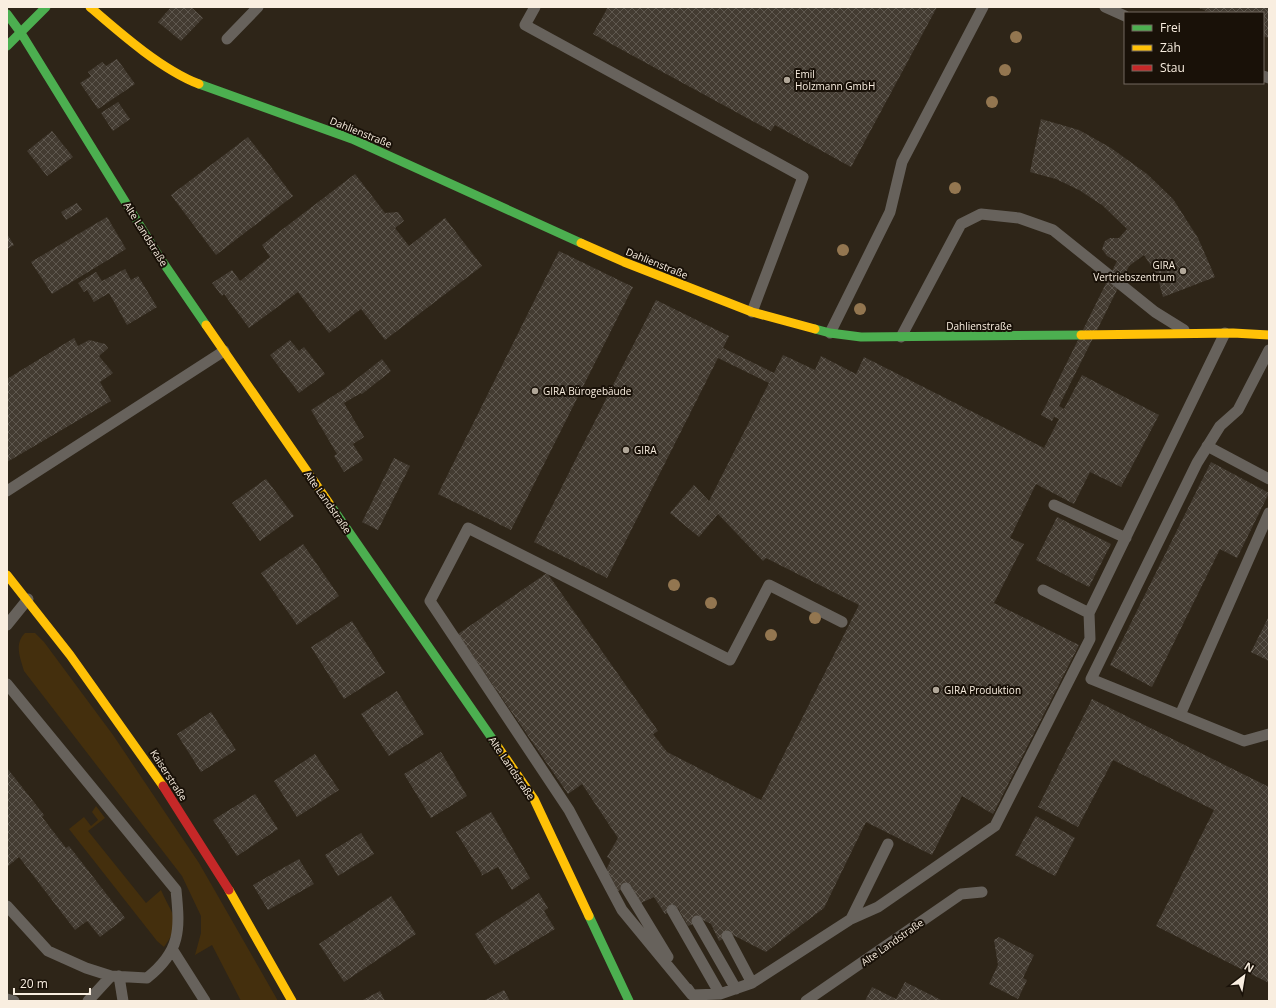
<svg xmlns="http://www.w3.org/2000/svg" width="1276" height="1008" font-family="'Open Sans',sans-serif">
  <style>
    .green { fill: #442f0d }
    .building { fill: url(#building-cross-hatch) }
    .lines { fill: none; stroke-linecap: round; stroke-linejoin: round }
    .lane { stroke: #67625c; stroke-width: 11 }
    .fast { stroke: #4caf50; stroke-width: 9 }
    .slow { stroke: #ffc107; stroke-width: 9 }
    .jam { stroke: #c62828; stroke-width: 9 }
    .tree { fill: #937650 }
    .poi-dot { fill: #b2a89a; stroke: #191108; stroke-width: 1.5 }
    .labels { text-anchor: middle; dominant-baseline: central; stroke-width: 4; stroke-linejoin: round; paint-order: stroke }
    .poi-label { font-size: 10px; fill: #f9eee0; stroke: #191108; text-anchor: start }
    .street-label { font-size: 10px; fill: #f9eee0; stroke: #191108 }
  </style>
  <defs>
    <pattern id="building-cross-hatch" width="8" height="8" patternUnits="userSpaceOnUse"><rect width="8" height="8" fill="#433b31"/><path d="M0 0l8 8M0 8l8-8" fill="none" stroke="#5f584f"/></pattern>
  </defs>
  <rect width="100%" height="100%" fill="#2e2518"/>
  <!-- green -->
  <path class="green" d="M25 633H35L44 642 113 735 199 863 278 1001H241L212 945 195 955 201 933V916L182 876 24 671C20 657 14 644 25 633Z
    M96 806 105 818 88 831 146 903 161 890C173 917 183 921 164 947L157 941 69 829 84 817 91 826 98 820 92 812Z"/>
  <!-- building -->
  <path class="building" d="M171 7H191L203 18 181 41 158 22Z
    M608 7H937L851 167 775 125 771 131 593 34Z
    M1197 7H1269V38L1263 36V13H1211Z
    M117 59 135 84 98 109 80 83 91 76 88 72 102 62 106 66Z
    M118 102 130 119 113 131 101 113Z
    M1041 119 1079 130 1111 148 1147 174 1173 199 1198 238 1215 277 1163 297 1157 275 1144 255 1129 266 1059 406 1064 409 1082 375 1159 415 1121 487 1090 472 1074 504 1036 484 1010 538 1024 544 994 603 1079 645 993 814 962 796 932 855 866 822 824 908 766 952 735 936 730 935 719 941 711 924 703 920 688 926 678 908 665 914 654 897 641 903 631 885 618 891 605 872 611 860 607 857 618 838 582 784 568 794 458 634 547 573 658 731 653 734 667 752 761 800 859 605 766 558 763 561 718 514 699 537 670 513 694 485 709 501 769 383 718 358 607 578 534 542 656 300 729 336 723 348 774 373 783 355 815 370 821 356 856 374 864 357 1044 448 1059 419 1054 417 1052 421 1041 415 1117 261 1107 256 1102 249 1105 241 1110 238H1119L1127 229 1102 205 1079 190 1056 179 1030 172Z
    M52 131 73 157 47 176 27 151Z
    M248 137 293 196 216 255 171 195Z
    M355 174 385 213 398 212 404 221 395 228 409 246 445 218 482 266 385 340 361 309 329 333 298 292 249 328 224 294 222 296 212 283 232 270 240 281 270 257 262 245Z
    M77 203 82 210 66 220 61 212Z
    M107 217 126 249 52 294 31 262Z
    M7 234 14 245 7 249Z
    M559 251 633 287 511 530 438 494Z
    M125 269 131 280 138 276 157 307 127 325 109 293 94 302 87 290 84 292 78 283 96 272 102 281Z
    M74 338 78 346 89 340 105 344 108 348 99 356 113 373 100 382 111 401 7 462V379Z
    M290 340 299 351 304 347 325 374 299 393 270 355Z
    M382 359 391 371 362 394 361 393 344 403 364 437 353 444 363 460 344 472 334 456 337 454 311 410 344 389Z
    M394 458 410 466 378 530 362 522Z
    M1211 462 1269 493 1237 558 1220 549 1152 687 1110 665Z
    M266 479 294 516 260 541 232 503Z
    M1057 517 1111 544 1089 587 1036 560Z
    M303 544 339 596 297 625 261 573Z
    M1269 616V661L1251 652Z
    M352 621 385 673 344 699 311 647Z
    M397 691 424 734 389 756 361 714Z
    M1092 699 1269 787V983L1156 926 1214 810 1113 760 1078 827 1038 807Z
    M211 712 236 750 201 772 177 734Z
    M441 752 467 796 431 818 404 774Z
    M315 754 339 790 297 817 274 781Z
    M7 768 44 815 42 817 66 848 69 846 125 918 100 937 87 921 75 930 19 857 7 867Z
    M255 794 278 829 237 856 213 820Z
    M491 812 530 878 512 890 498 867 481 876 482 874 456 832Z
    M1036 816 1075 838 1055 876 1015 855Z
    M361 833 374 854 338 876 325 855Z
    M299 859 314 884 268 910 253 885Z
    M539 893 548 908 544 911 555 929 495 965 475 934Z
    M391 896 416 934 344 982 319 944Z
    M999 937 1034 955 1023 978 1027 980 1018 999 989 984 998 965 994 940Z
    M905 982 943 1001H865L872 987 896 999Z
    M504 990 510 1001H483Z
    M380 991 385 1001H361Z"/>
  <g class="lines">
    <!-- lane -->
    <path class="lane" d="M535 7 525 25 803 177 752 312
      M1105 7 1125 16
      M227 39 258 7
      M1263 76 1269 78
      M830 333 890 212 902 162 983 7
      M901 337 961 224 981 214 1019 218 1053 230 1155 312 1184 330
      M1269 350 1238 410 1220 426 1197 463 1091 679 1180 715 1269 513
      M1207 446 1269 479
      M7 491 224 351
      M1054 505 1126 538
      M1043 590 1089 613
      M7 625 28 599
      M7 684 176 890C180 930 181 951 147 978L111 976 86 968 48 951 7 906
      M1180 715 1244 741 1269 734
      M626 888 668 957
      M672 910 720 994 752 983
      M851 919 878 907 995 826 1090 639 1089 613 1225 333
      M697 921 736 989
      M727 936 752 983 851 919 888 844
      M172 949 205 1001
      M119 976 123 1001
      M688 989 692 995 720 994
      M692 995 622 910 569 810 430 601 468 528 730 660 769 585 842 622
      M7 999 14 1001
      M88 1001 111 976
      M806 1001 961 894 982 892"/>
    <!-- fast -->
    <path class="fast" d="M7 14 21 33 160 258 206 325
      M7 46 46 7
      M199 84 352 139 581 243
      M815 329 830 333 861 337 1081 335
      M331 506 498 747
      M589 916 629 1001"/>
    <!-- slow -->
    <path class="slow" d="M90 7C120 33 162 70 199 84
      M581 243 624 262 752 312 815 329
      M206 325 331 506
      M1081 335 1233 333 1269 335
      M7 575 70 655 163 786
      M498 747 534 799 589 916
      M229 890 292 1001"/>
    <!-- jam -->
    <path class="jam" d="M163 786 229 890"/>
  </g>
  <!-- trees -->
  <g class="tree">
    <circle cx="1016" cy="37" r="6"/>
    <circle cx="1005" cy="70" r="6"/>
    <circle cx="992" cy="102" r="6"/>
    <circle cx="955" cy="188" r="6"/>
    <circle cx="843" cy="250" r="6"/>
    <circle cx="860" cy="309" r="6"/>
    <circle cx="674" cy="585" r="6"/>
    <circle cx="711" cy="603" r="6"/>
    <circle cx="815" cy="618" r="6"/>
    <circle cx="771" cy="635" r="6"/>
  </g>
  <!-- markers -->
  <g class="poi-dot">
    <circle cx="787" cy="80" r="4"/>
    <circle cx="1183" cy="271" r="4"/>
    <circle cx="535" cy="391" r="4"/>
    <circle cx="626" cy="450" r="4"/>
    <circle cx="936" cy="690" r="4"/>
  </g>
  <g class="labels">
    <!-- poi labels -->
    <g class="poi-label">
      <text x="795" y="74">Emil<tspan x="795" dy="12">Holzmann GmbH</tspan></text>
      <text x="1175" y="265" text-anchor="end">GIRA<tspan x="1175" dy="12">Vertriebszentrum</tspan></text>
      <text x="543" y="391">GIRA Bürogebäude</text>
      <text x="634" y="450">GIRA</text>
      <text x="944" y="690">GIRA Produktion</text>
    </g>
    <!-- street labels -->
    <g class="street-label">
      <text transform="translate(361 132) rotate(22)">Dahlienstraße</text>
      <text transform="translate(146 234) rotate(58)">Alte Landstraße</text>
      <text transform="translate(657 263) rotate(22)">Dahlienstraße</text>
      <text x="979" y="326">Dahlienstraße</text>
      <text transform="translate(328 502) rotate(55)">Alte Landstraße</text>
      <text transform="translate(512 768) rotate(56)">Alte Landstraße</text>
      <text transform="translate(169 775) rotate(57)">Kaiserstraße</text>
      <text transform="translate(892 942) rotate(-35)">Alte Landstraße</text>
    </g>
  </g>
  <!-- border -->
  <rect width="1276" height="1008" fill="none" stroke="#f9eee0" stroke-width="16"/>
  <!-- legend -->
  <rect x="1124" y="12" width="140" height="72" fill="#191108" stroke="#73695e"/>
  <rect x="1132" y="25" width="20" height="6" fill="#4caf50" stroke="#73695e"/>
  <text x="1160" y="32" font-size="12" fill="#f9eee0">Frei</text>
  <rect x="1132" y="45" width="20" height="6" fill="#ffc107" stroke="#73695e"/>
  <text x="1160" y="52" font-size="12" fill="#f9eee0">Zäh</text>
  <rect x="1132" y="65" width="20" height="6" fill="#c62828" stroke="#73695e"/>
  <text x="1160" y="72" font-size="12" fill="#f9eee0">Stau</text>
  <!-- north arrow -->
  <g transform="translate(1244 976) rotate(31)" stroke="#191108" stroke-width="3" paint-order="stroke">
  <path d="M0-3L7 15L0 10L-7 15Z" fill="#f9eee0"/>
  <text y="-6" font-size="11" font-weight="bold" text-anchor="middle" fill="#f9eee0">N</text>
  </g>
  <!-- scale -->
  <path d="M14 988v6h76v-6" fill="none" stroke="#f9eee0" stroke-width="2"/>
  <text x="20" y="988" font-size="12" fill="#f9eee0" stroke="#191108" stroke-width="3" paint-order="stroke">20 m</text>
</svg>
